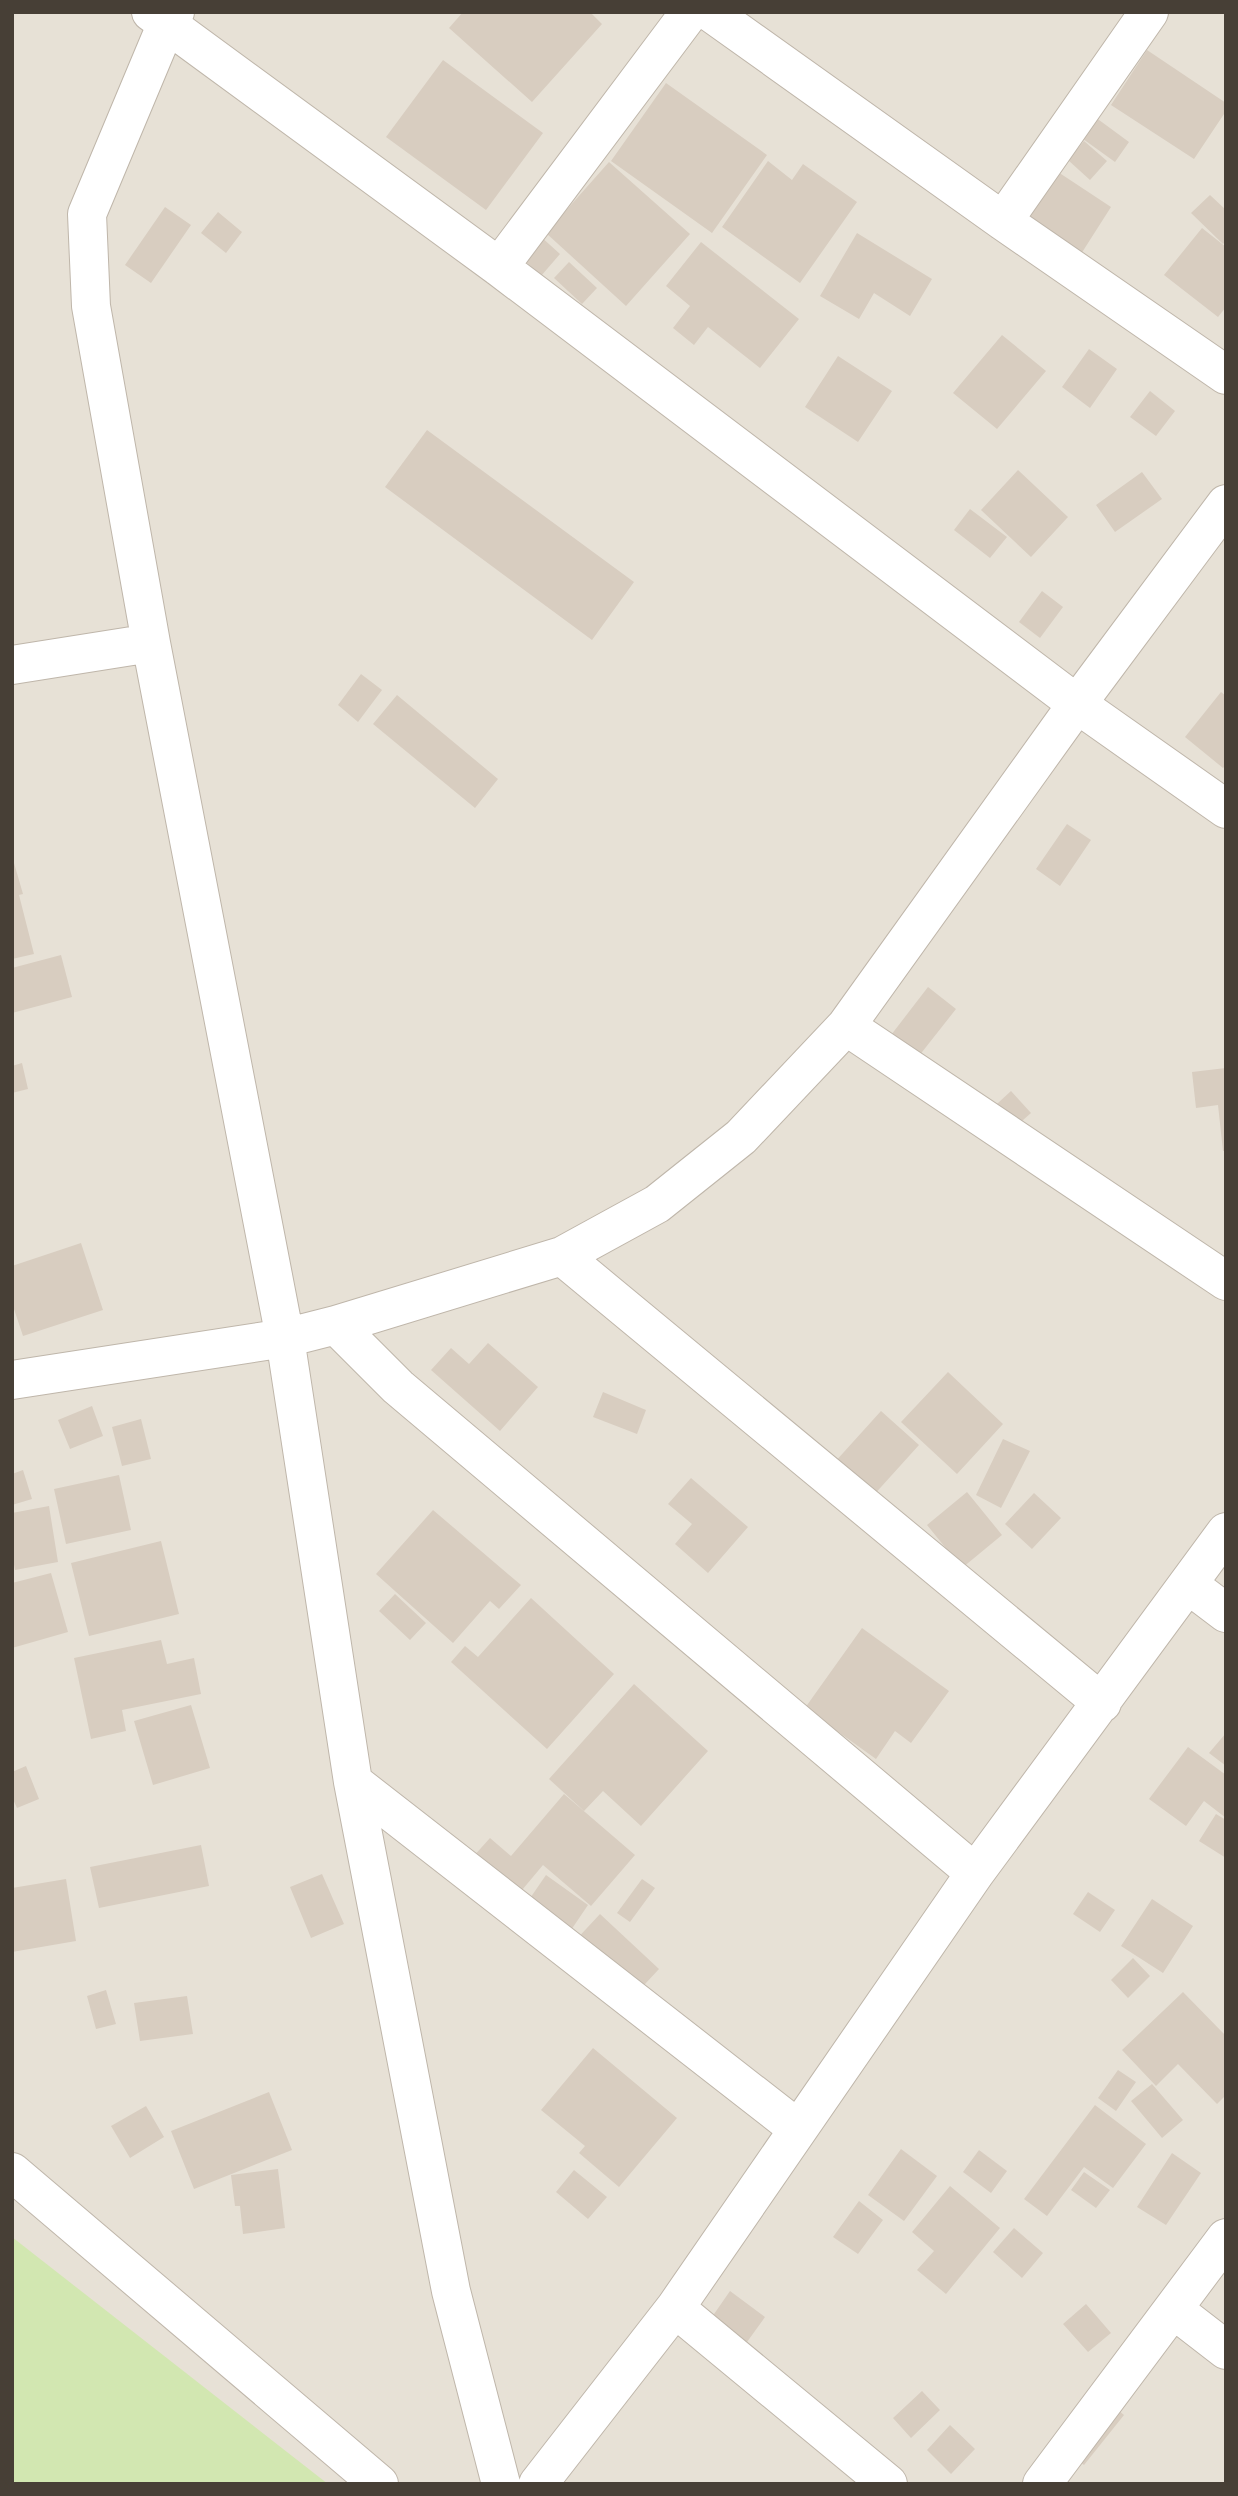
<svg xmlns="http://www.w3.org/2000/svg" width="1238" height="2496" font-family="Overpass,sans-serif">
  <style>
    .residential { fill: #e7e1d6 }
    .green { fill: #d2e7b1 }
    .building { fill: #d8cdc0 }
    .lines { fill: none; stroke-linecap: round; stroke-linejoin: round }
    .minor-casing { stroke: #bfb6aa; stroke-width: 40 }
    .minor { stroke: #fff; stroke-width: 38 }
  </style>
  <rect width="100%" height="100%" fill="#f3efe8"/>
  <!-- residential -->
  <path class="residential" d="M12 12H1226V2484H12Z"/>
  <!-- green -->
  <path class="green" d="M12 2237 328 2484H12Z"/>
  <!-- building -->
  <path class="building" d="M463 12H590L602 24 532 102 449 28Z
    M1147 50 1226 103V111L1194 159 1111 105Z
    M443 60 543 133 486 210 386 137Z
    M666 83 767 155 712 233 611 161Z
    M1080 106 1129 142 1115 162 1065 126Z
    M1084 141 1107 161 1090 180 1068 160Z
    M768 161 792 180 803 164 857 202 800 283 722 227Z
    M609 162 690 234 626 306 546 233Z
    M1058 172 1111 207 1081 254 1027 218Z
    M1210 195 1226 210V241L1223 244 1191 213Z
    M165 207 191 225 151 283 125 265Z
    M218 212 242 232 226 253 201 233Z
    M1202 228 1226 247V307L1218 317 1164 275Z
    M857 233 932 279 910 316 874 293 859 319 820 296Z
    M539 235 560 254 541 276 520 256Z
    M701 242 799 319 760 368 708 327 694 345 673 328 690 306 666 286Z
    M569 262 597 288 582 304 554 278Z
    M1002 335 1046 371 997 429 953 393Z
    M1089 349 1117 369 1090 408 1062 387Z
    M838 356 892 391 858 442 805 407Z
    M1150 391 1175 411 1156 436 1130 417Z
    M427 430 634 582 592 640 385 487Z
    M1018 470 1068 517 1031 557 981 510Z
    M1142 472 1162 499 1115 532 1096 505Z
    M970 509 1007 537 990 558 954 530Z
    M1042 591 1063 607 1040 638 1019 622Z
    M361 674 382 690 358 722 338 705Z
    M1221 692 1226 696V765L1223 768 1185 737Z
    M397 695 498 779 475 808 373 724Z
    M1067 824 1091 840 1060 886 1036 869Z
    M12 856 23 894 19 895 34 954 12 959Z
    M61 955 72 997 12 1013V968Z
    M928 987 956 1009 915 1061 888 1039Z
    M22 1063 28 1089 12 1093V1066Z
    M1226 1068V1151H1223L1218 1105 1196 1108 1192 1072Z
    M1011 1091 1031 1113 1005 1136 986 1114Z
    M81 1243 103 1310 23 1336 12 1303V1266Z
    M488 1343 538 1387 500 1431 431 1370 451 1348 469 1364Z
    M948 1372 1003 1424 957 1474 901 1422Z
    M603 1392 646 1410 637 1434 593 1417Z
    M92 1406 103 1436 70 1449 58 1420Z
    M881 1411 919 1445 872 1497 834 1463Z
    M141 1419 151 1459 122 1466 112 1427Z
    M1003 1439 1030 1451 1001 1508 976 1495Z
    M23 1470 32 1499 12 1505V1474Z
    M119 1475 131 1530 66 1544 54 1489Z
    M691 1478 748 1527 708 1573 675 1544 692 1524 668 1504Z
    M967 1492 1002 1535 962 1568 927 1525Z
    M1034 1493 1061 1518 1032 1549 1005 1524Z
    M49 1506 58 1562 15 1570 12 1554V1513Z
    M433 1510 521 1585 499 1609 490 1601 453 1643 376 1574Z
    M161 1541 179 1614 89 1636 71 1563Z
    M51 1573 68 1632 12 1648V1583Z
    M395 1594 426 1623 410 1640 379 1611Z
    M531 1598 614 1674 547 1749 451 1662 465 1646 478 1657Z
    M862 1628 949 1691 911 1743 895 1731 876 1759 805 1708Z
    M161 1640 167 1664 194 1658 201 1694 122 1710 126 1731 91 1739 74 1658Z
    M634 1684 708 1751 641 1826 603 1791 584 1811 549 1779Z
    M191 1705 210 1768 153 1785 134 1721Z
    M1226 1733V1766L1209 1753Z
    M1188 1747 1226 1775V1818L1204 1801 1186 1826 1149 1799Z
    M26 1766 39 1799 17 1808 12 1797V1772Z
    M564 1794 635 1855 591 1906 543 1865 517 1896 472 1858 490 1838 511 1856Z
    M1216 1814 1226 1820V1858L1199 1841Z
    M201 1845 209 1886 99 1908 90 1867Z
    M322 1874 344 1924 311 1938 290 1887Z
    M546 1875 588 1905 567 1936 524 1907Z
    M66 1879 76 1941 12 1952V1888Z
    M642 1879 655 1888 630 1922 617 1913Z
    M1088 1892 1115 1910 1100 1932 1073 1914Z
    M1152 1899 1193 1926 1163 1973 1121 1946Z
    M600 1914 659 1969 632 1998 573 1943Z
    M1133 1958 1150 1976 1128 1998 1111 1980Z
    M106 1990 116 2024 96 2029 87 1996Z
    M1183 1992 1226 2036V2095L1217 2104 1178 2064 1156 2086 1122 2050Z
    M187 1996 193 2034 140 2041 134 2003Z
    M593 2048 677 2118 619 2187 579 2153 585 2146 541 2110Z
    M1118 2070 1136 2082 1116 2111 1098 2098Z
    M1152 2084 1183 2120 1162 2138 1131 2101Z
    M269 2092 292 2150 194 2189 171 2131Z
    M1095 2105 1146 2144 1113 2188 1084 2167 1047 2216 1024 2199Z
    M146 2106 164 2137 130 2158 111 2126Z
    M901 2149 937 2176 904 2221 868 2195Z
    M979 2150 1007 2171 991 2193 963 2172Z
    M1172 2153 1201 2173 1166 2225 1137 2207Z
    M278 2169 285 2228 243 2234 240 2206H235L231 2175Z
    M574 2170 607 2197 588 2219 556 2192Z
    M1084 2172 1110 2190 1096 2208 1071 2190Z
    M950 2186 1000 2228 946 2294 917 2270 934 2251 912 2232Z
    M859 2201 883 2220 858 2254 833 2237Z
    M1014 2228 1043 2253 1022 2278 993 2252Z
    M730 2291 765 2317 747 2342 712 2317Z
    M1086 2304 1111 2333 1088 2352 1063 2324Z
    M922 2391 940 2410 911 2438 893 2418Z
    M1106 2400 1124 2415 1084 2465 1066 2451Z
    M950 2425 975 2449 951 2474 927 2450Z"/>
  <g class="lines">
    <defs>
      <path id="minor" d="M151 12 499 267 1077 704 1226 809
        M175 12 167 23 87 214 91 306 151 643 285 1338 353 1782 451 2291 501 2484
        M710 12 1003 221 1226 375
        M1003 221 1149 12
        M499 267 690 12
        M12 665 151 643
        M846 1026 1226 1281
        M562 1256 1102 1703
        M336 1325 398 1387 975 1873
        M12 1380 285 1338 336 1325 562 1256 657 1204 741 1137 846 1026 1077 704 1226 504
        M1189 1585 1226 1613
        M353 1782 798 2129
        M12 2172 379 2484
        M675 2308 888 2484
        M1173 2309 1226 2350
        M538 2484 675 2308 975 1873 1226 1532
        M1042 2484 1226 2238"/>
    </defs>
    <!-- minor casing -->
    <use href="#minor" class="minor-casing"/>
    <!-- minor -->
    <use href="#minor" class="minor"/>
  </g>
  <!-- border -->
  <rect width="1238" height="2496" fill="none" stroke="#473f36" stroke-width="28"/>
</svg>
